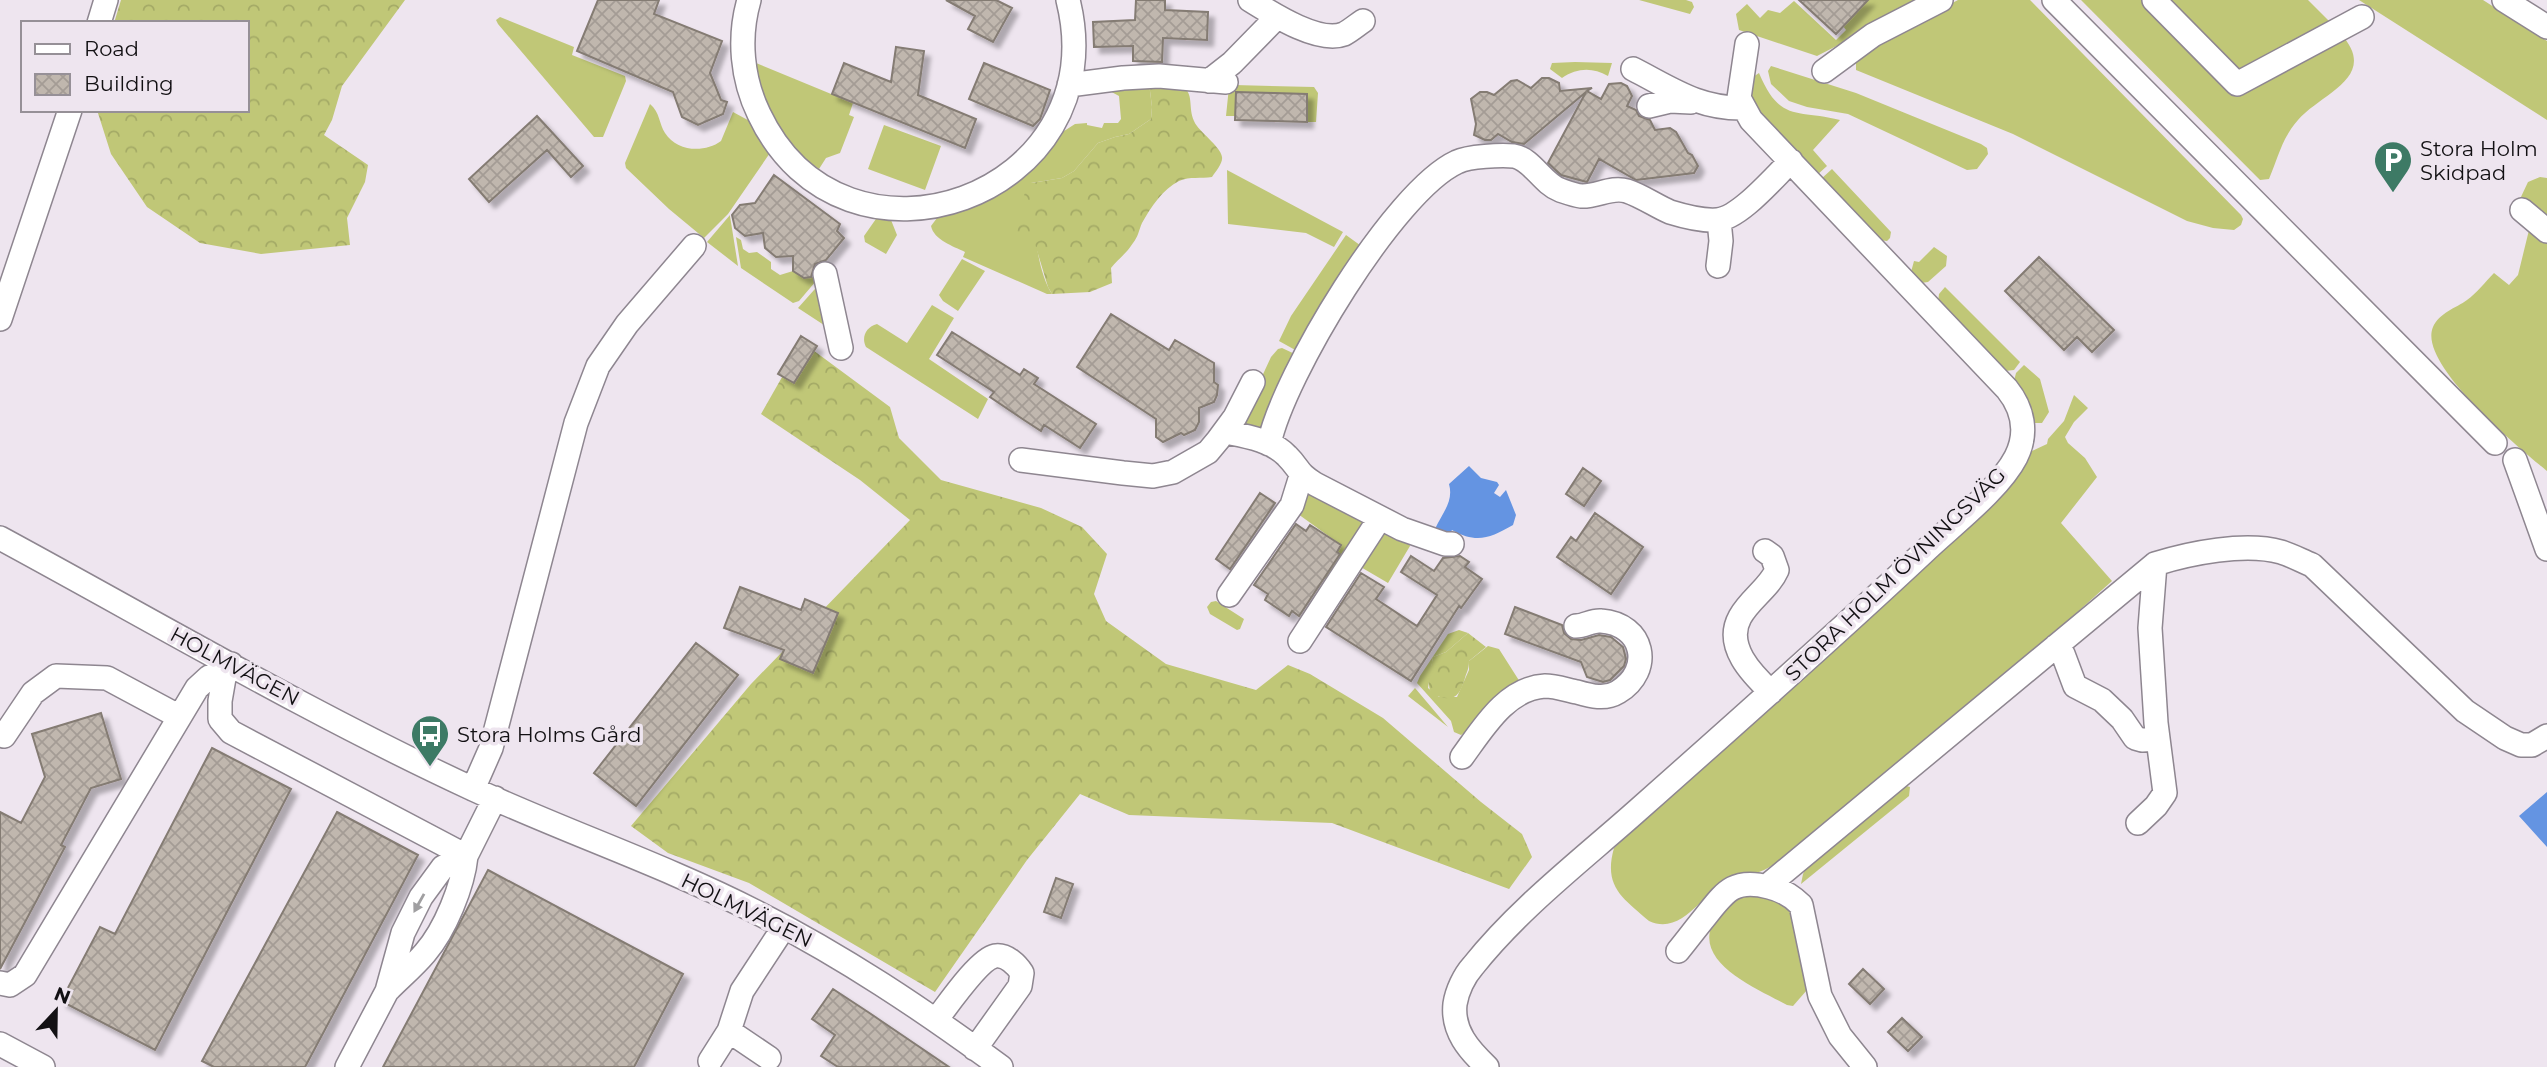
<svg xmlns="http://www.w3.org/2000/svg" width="2547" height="1067" font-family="Montserrat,sans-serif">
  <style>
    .grass { fill: #c0c777 }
    .forest { fill: url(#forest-crowns) }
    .water { fill: #6494e2 }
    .building { fill: url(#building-cross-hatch); stroke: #847b73; stroke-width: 2; filter: url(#shadow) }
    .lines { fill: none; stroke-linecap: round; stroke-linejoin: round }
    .minor-casing { stroke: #8e8690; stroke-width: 26 }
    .minor { stroke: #fff; stroke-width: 23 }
    .oneway { fill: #a09fa1 }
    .labels { text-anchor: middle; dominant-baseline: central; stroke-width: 7; stroke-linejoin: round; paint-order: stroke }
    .poi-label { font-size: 21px; fill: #121013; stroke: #eee5ef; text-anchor: start }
    .street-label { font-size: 21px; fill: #121013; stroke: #eee5ef }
  </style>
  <defs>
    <pattern id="forest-crowns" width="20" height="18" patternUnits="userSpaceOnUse" patternTransform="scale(1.75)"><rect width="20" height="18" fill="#c0c777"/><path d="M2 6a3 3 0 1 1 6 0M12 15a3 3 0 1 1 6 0" fill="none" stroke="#a4aa66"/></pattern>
    <pattern id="building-cross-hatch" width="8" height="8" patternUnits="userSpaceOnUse" patternTransform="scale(1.75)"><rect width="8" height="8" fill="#c0b7ae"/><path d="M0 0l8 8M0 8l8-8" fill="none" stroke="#a49c95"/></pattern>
    <filter id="shadow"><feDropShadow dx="6" dy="6" stdDeviation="2" flood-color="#0004"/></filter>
  </defs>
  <rect width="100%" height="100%" fill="#eee5ef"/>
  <!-- grass -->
  <path class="grass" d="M1639 0H1686L1692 2 1694 7 1690 14Z
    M1868 0H1926L1817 56 1739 30 1736 14 1747 4 1760 18 1768 10 1780 13 1794 1 1836 40 1846 30 1843 26Z
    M1958 0H2030L2241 215 2243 219 2241 225 2234 230 2213 228 2187 221 2013 134 1856 70V61L1867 48Z
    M2081 0H2150L2237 88 2340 33C2381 77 2321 93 2298 120 2282 138 2278 158 2269 179L2260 180Z
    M2160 0H2308L2334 26 2242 79Z
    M2359 0H2483L2547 41V120Z
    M500 17 574 47 572 55 625 76 626 81 603 137H594L498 24 496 20Z
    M1575 62 1612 63 1608 76C1592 67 1577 68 1562 78L1550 69 1552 63Z
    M756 63 853 103 849 115 854 117 840 153 826 158 819 169C784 146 761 103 756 63Z
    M1771 66 1856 93 1981 144 1987 148 1988 154 1977 169 1967 170 1848 114 1807 107 1789 101 1771 84 1768 71Z
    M1759 73C1780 123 1797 109 1840 120L1813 150 1827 166 1817 175 1759 113 1751 93 1753 77Z
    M1149 83 1152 107 1151 119 1129 134 1115 137 1098 143 1074 171 1062 178 1031 183C1033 214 1035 268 1052 294H1047L963 257 965 252C953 246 934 240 931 226L937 218 971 208 1001 193 1031 171 1061 133 1075 124 1087 123V125L1102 128 1104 123H1118L1121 119 1119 96 1106 89Z
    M1234 85 1314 87 1318 93 1316 122H1307V94L1236 92 1235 116H1226L1229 87Z
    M650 104C660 112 659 124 665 133 677 152 705 153 721 141L733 112 757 125 772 150 728 214 704 238 669 209 626 168 625 163Z
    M884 125 941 146 925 190 868 169Z
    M1832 169 1891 232 1890 238 1887 241 1879 240 1821 179Z
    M1227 170 1343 232 1334 247 1306 233 1228 224Z
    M2540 177 2547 178V226L2525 206 2520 199 2528 182Z
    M730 215V216L738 266 707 242Z
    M878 216 891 220 897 235 886 254 865 242 864 236Z
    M2530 226 2547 235V471C2520 449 2417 364 2433 327 2439 313 2456 308 2467 300 2477 293 2485 282 2494 273L2509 285 2518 275Z
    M1346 235 1364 248 1297 351 1279 341 1291 316Z
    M736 237 741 240 743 249 749 253 757 252 771 262V269L780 275 793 271 804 278 815 277 816 281 799 301 793 303 741 268Z
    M1934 247 1947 256 1946 266 1928 282 1921 283 1911 272 1914 261 1919 262Z
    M962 259 985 271 958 311 943 301 939 295Z
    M822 281 827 327 798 308Z
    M1945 287 2020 362 2014 370 2005 371 1938 302 1939 294Z
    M932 305 954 318 929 359 988 399 978 419 866 347C861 337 866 327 877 324L907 343Z
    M1282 348 1297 355 1261 434 1239 426 1271 357 1278 349Z
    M2024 365 2040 379 2049 412 2042 423H2034L2031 411 2014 381 2016 373Z
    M2074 395 2088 408 2074 422 2065 437 2068 443 2085 458 2097 477 2061 523 2112 581 2015 668 1778 862C1772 865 1766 870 1759 872 1751 875 1740 874 1732 877 1705 888 1684 937 1649 921 1623 898 1603 887 1614 848L2030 452 2047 444 2048 439 2064 421Z
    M1304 487 1366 521 1333 582 1325 578 1340 555 1337 552 1341 545 1298 514Z
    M1390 531 1409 543 1410 546 1388 583 1359 566 1381 533Z
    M1216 601 1244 619 1240 629 1237 630 1210 614 1207 607 1211 602Z
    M1459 630 1468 633 1446 652 1433 657 1428 688 1439 697H1457L1469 670V661L1488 646 1499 649 1520 682 1474 726 1461 735 1454 732 1451 721 1417 683 1420 676 1448 634Z
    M1415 688 1448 727 1408 696Z
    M1903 785 1910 787 1909 796 1801 884 1803 874 1808 864Z
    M1743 894 1774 896 1791 911 1807 990 1793 1006 1787 1005C1758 989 1684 960 1718 915 1724 907 1735 900 1743 894Z"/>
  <!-- forest -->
  <path class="forest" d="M121 0H405L342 86 332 120 324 135 368 165 365 182 347 218 350 245 261 254 200 243 147 207 111 154 97 110H247V23H114Z
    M1149 83 1186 89C1194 99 1187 112 1197 126 1202 133 1222 149 1222 157 1223 163 1216 171 1212 177 1201 179 1190 176 1179 181 1163 189 1151 207 1142 223 1139 230 1138 237 1133 243 1127 253 1118 259 1111 268L1112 283 1090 292 1052 294 1048 287 1035 244H1027L1011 237 1012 221 1026 216 1024 195 1031 183 1062 178 1074 171 1098 143 1115 137 1129 134 1151 119 1152 107Z
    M802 342 890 407 899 438 941 480 1041 508 1082 527 1107 554 1094 594 1106 621 1166 664 1256 690 1288 665 1310 674 1383 718 1481 802 1522 834 1532 857 1509 889 1332 823 1129 815 1080 794 1027 860 935 992 749 883 668 853 631 826 751 684 910 520 860 480 761 414Z
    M1468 633 1486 647 1469 661C1469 669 1467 671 1465 678 1459 698 1453 703 1432 694 1425 683 1431 669 1433 657L1446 652Z"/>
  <!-- water -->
  <path class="water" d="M1469 466 1481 478 1497 482 1499 485 1494 493 1500 497 1506 490 1516 515 1513 525C1490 538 1477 544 1452 530L1449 535 1435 529C1442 513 1454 502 1449 484Z
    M2547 792V847L2519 816Z"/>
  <!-- building -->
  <path class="building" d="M598 0H659L654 14 722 41 710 73 721 100 727 102 723 114 698 125 682 117 673 92 577 51Z
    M946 0H996L1012 8 993 42 968 29 975 16Z
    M1136 0H1165V10L1208 12 1207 40 1163 38 1162 62 1133 61V46L1094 47 1093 22 1135 20Z
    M1799 0H1868L1836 34Z
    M896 47 924 51 918 95 976 119 965 148 832 94 844 63 891 82Z
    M984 63 1050 90 1040 119 1033 126 969 99Z
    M1542 78H1549L1559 83 1560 91 1592 88 1587 91 1601 99 1609 84 1621 83 1627 86 1632 96 1627 106 1636 110 1639 116 1650 120 1655 130 1670 128 1676 132 1688 153 1692 155 1698 166 1694 173 1636 180 1599 159 1587 182 1561 175 1548 163 1586 92 1524 144 1512 142 1498 134 1491 140H1485L1474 135 1476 124 1471 99 1480 92H1487L1494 95 1511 81 1517 80 1531 88Z
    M1236 92 1307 94V122L1235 120Z
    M537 116 583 166 571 177 547 150 489 202 469 179Z
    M774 175 840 224 837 231 844 238 826 260 815 264 811 277 804 278 793 271V256L776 257 765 248 763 233 745 236 735 228 732 215 740 205 755 203Z
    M2039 257 2114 330 2092 352 2077 337 2064 350 2005 291Z
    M1111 314 1169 350 1175 340 1214 363V382L1218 385 1217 395 1214 402 1199 408V422L1195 430 1184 435 1181 433 1163 442 1156 437V419L1077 367Z
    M952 332 1020 375 1024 369 1038 378 1034 384 1096 424 1080 448 1044 425 1041 431 1024 420 990 397 994 392 937 355Z
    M801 336 817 346 794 383 778 374Z
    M1583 468 1601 481 1584 506 1566 494Z
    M1260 493 1275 503 1230 569 1216 559Z
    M1595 513 1643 547 1611 594 1557 557 1571 537 1576 541Z
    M1296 524 1306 531 1310 525 1341 545 1337 552 1340 554 1299 616 1292 611 1289 616 1265 600 1268 594 1254 585Z
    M1411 556 1434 571 1443 558 1460 556 1469 562 1465 567 1482 579 1461 608 1459 606 1411 681 1326 627 1361 573 1384 587 1376 599 1417 626 1437 595 1401 572Z
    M740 587 801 610 805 599 838 613 813 673 780 659 784 650 724 628Z
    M1515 607 1562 625 1564 633 1571 639 1581 640 1599 635 1611 637 1623 647 1626 659 1624 666 1610 680 1603 682 1587 677 1581 662 1505 634Z
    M696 643 738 675 636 806 594 773Z
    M101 713 121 779 91 788 61 845 65 847 0 969V812L21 823 45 777 32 734Z
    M212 748 291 789 155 1050 61 1001 100 927 115 934Z
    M337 812 418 855 305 1067H214L202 1061Z
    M488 870 683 974 634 1067H383Z
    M1056 878 1073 884 1061 918 1044 912Z
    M1863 969 1884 989 1870 1004 1849 984Z
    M833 989 868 1012 949 1067H838L821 1056 835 1035 812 1019Z
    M1902 1018 1922 1037 1908 1051 1888 1032Z"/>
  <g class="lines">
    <defs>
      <path id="minor" d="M749 0C738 38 742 79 759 114 844 294 1117 196 1068 0
        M1250 0C1271 13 1318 44 1344 34 1350 31 1357 25 1363 21
        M2054 0 2495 443
        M2154 0 2237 84 2362 17
        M2504 0 2547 27
        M99 23 106 0
        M1633 69C1672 89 1699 109 1744 108
        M1824 71 1873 35 1941 0
        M1209 81 1232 63 1276 18
        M1069 85 1123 78 1159 76 1226 82
        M1649 106 1670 101 1691 102
        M2522 210 2547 231
        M1718 266 1721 241 1719 220
        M825 274 841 348
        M0 319 70 110
        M1225 432C1245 436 1272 440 1287 456 1300 469 1297 473 1315 484L1402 529 1445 544H1452
        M1269 444C1283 376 1394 191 1457 162 1469 156 1501 155 1514 156 1532 159 1542 183 1560 190 1566 192 1574 195 1581 196 1597 197 1611 186 1627 191 1642 196 1656 206 1670 212 1683 216 1703 221 1717 220 1740 218 1774 177 1791 161
        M1021 460 1123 473 1153 476 1173 472 1208 452 1218 440 1235 417 1253 382
        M2515 460 2547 549
        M0 538C157 623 311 714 473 789 566 832 664 865 756 912 843 956 922 1009 1001 1067
        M1765 551 1772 556 1777 570C1769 588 1750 599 1740 617 1724 646 1752 674 1771 692
        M1229 595 1292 505 1301 476
        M1300 641 1380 518
        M2056 646 2063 654 2075 686 2102 700 2122 719 2135 738 2142 740 2158 739
        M224 678 220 701V719L231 732 466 856 495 798
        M4 736 33 693 56 676 107 678 178 716
        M1462 757C1482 730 1506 688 1545 686 1555 686 1567 690 1577 692 1591 696 1605 700 1618 692 1654 670 1644 624 1601 621 1592 620 1585 626 1576 626
        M473 789 491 748 576 423 598 366 627 324 694 246
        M2138 823 2156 806 2165 793 2156 723 2150 628 2155 564
        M1767 886 2155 564C2190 553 2245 542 2281 552 2291 555 2302 561 2312 565L2465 711 2505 738 2521 745H2532L2547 736
        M1678 951C1687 940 1696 928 1705 917 1725 892 1733 878 1769 887 1782 890 1791 895 1801 905L1820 996 1840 1036 1865 1067
        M0 983 10 985 25 975 197 688 209 677 224 678 231 664
        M389 989C401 977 414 966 425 953 445 930 463 886 466 856
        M936 1020C947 1006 979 959 995 956 1006 954 1017 965 1022 973L1020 986 975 1049
        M729 1031 769 1058
        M0 1044 43 1067
        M710 1061 729 1031 742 991 784 927
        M347 1067 387 991 403 933 421 897 443 867 466 856
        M1487 1067C1469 1050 1452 1031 1455 1004 1457 991 1464 976 1473 966 1519 908 1583 859 1638 810 1734 725 1830 640 1924 552 1951 526 1999 490 2016 457 2028 433 2023 409 2007 389L1751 120 1739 98 1747 44"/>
    </defs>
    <!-- minor casing -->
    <use href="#minor" class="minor-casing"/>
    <!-- minor -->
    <use href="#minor" class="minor"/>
  </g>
  <!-- one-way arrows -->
  <defs><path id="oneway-solid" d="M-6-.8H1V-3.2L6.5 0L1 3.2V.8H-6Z" transform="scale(1.75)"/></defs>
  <use class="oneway" href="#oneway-solid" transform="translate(419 903) rotate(119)"/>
  <!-- icons -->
  <defs>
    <symbol id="parking-pin" viewBox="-11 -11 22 30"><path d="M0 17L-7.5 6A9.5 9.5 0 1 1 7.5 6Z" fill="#3d7a65" stroke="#eee5ef"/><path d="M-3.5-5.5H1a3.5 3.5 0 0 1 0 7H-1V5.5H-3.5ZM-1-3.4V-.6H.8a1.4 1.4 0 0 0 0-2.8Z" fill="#fff"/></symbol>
    <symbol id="bus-pin" viewBox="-11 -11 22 30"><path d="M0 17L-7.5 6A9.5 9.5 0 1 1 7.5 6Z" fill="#3d7a65" stroke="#eee5ef"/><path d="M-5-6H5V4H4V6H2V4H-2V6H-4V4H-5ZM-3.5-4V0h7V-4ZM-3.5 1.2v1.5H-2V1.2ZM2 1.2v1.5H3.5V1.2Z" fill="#fff"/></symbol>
  </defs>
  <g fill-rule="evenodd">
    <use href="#parking-pin" x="2371" y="138" width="44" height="60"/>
    <use href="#bus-pin" x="408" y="712" width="44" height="60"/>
  </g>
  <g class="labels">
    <!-- poi labels -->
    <g class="poi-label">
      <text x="2420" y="148">Stora Holm<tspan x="2420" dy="24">Skidpad</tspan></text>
      <text x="457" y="734">Stora Holms Gård</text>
    </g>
    <!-- street labels -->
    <g class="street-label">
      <text transform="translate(1895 574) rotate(-44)">STORA HOLM ÖVNINGSVÄG</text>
      <text transform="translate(235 666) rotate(28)">HOLMVÄGEN</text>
      <text transform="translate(747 910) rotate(26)">HOLMVÄGEN</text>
    </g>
  </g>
  <!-- legend -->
  <rect x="21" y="21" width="228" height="91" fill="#eee5ef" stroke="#969097" stroke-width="2"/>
  <rect x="35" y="44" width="35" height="10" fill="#ffffff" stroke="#969097" stroke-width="2"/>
  <text x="84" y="56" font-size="21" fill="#121013">Road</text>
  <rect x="35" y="74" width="35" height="21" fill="url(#building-cross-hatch)" stroke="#969097" stroke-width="2"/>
  <text x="84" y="91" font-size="21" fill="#121013">Building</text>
  <!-- north arrow -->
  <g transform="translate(56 1011) rotate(22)" stroke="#eee5ef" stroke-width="5" paint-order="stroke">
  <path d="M0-5L12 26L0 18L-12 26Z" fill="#121013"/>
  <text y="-10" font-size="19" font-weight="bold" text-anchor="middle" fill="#121013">N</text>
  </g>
</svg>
